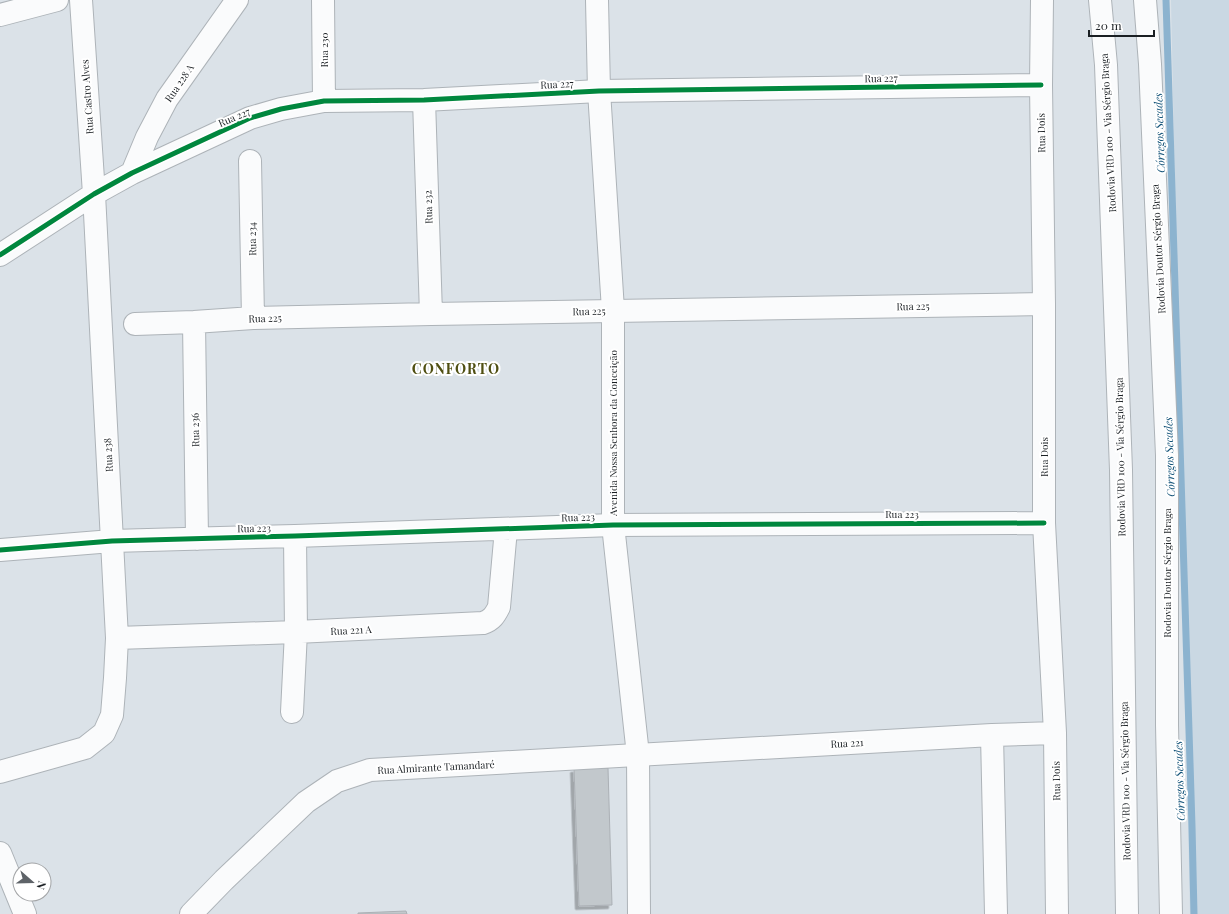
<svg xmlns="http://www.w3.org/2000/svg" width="1229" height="914" font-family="'Playfair Display',serif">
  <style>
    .built { fill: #cad8e3 }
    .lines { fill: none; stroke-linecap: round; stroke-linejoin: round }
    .stream { stroke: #8cb3cf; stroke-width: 7 }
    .building { fill: #c2c8cc; stroke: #abb0b5; filter: url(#shadow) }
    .minor-casing { stroke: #adb3b8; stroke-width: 24 }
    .tertiary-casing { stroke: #adb3b8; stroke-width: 24 }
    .secondary-casing { stroke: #adb3b8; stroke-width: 24 }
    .minor { stroke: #fafbfc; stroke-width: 22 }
    .tertiary { stroke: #fafbfc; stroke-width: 22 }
    .secondary { stroke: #fafbfc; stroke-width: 22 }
    .cycleway-casing { stroke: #fff; stroke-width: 8 }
    .cycleway { stroke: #00873e; stroke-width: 5 }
    .labels { text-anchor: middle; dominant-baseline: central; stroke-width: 4; stroke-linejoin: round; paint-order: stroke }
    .street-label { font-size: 10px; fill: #1a1f23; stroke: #fff }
    .water-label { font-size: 11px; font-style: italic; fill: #125278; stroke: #fff }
    .district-label { font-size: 14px; font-weight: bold; letter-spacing: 1px; fill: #4f4f12; stroke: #fff }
  </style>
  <defs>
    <filter id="shadow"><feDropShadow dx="-3.5" dy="3.5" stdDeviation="0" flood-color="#0004"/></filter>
  </defs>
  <rect width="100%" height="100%" fill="#dbe2e8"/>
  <!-- built -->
  <path class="built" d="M1171 0H1229V914H1190Z"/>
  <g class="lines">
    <!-- stream -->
    <path class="stream" d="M1166 0 1192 826 1194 914"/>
  </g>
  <!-- building -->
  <path class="building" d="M608 768 612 905 579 906 574 769Z
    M406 911 407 914H358V913Z"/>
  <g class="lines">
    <defs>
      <path id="minor" d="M323 0 324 101
        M1042 0 1041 85 1044 304V523L1055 733 1057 914
        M0 15 57 0
        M424 100 431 314
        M250 161 253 318
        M132 173 147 137 167 99 237 0
        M0 255 94 194 132 173 250 118 281 109 324 101 424 100 599 91 1041 85
        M194 322 197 539
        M135 324 194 322 253 318 431 314 1044 304
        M0 550 112 541 295 536 613 525 1044 523
        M117 638 296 632 483 623C492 620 495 615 499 607L506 529
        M292 712 296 632 295 536
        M992 735 996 914
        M0 772 85 748 104 733 112 715 115 678 117 638 94 194 81 0
        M0 853 25 914
        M191 914 224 880 306 802 337 781 370 770 992 735 1055 733"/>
      <path id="tertiary" d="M597 0 599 91 613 310V525L638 755 639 914"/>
      <path id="secondary" d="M1100 0 1106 65 1121 470 1127 914
        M1145 0 1150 64 1167 455V725L1171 914"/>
    </defs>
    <!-- minor casing -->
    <use href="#minor" class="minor-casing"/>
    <!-- tertiary casing -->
    <use href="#tertiary" class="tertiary-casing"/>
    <!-- secondary casing -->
    <use href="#secondary" class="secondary-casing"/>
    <!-- minor -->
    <use href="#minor" class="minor"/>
    <!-- tertiary -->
    <use href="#tertiary" class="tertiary"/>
    <!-- secondary -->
    <use href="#secondary" class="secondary"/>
    <defs>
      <path id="cycleway" d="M0 255 94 194 132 173 250 118 281 109 324 101 424 100 599 91 1041 85
        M0 550 112 541 295 536 613 525 1044 523"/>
    </defs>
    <!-- cycleway casing -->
    <use href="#cycleway" class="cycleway-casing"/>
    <!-- cycleway -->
    <use href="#cycleway" class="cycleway"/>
  </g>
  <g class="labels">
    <!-- street labels -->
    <g class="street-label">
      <text transform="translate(324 50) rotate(-90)">Rua 230</text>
      <text transform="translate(881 78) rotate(-1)">Rua 227</text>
      <text transform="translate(179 83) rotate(-56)">Rua 228 A</text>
      <text transform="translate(557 84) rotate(-3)">Rua 227</text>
      <text transform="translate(87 97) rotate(-94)">Rua Castro Alves</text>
      <text transform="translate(234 117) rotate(-23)">Rua 227</text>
      <text transform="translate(1041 133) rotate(-91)">Rua Dois</text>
      <text transform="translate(1108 133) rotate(-93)">Rodovia VRD 100 - Via Sérgio Braga</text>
      <text transform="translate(428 207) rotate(-92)">Rua 232</text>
      <text transform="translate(252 239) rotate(-91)">Rua 234</text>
      <text transform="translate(1158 249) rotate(-93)">Rodovia Doutor Sérgio Braga</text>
      <text transform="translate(913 306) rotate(-1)">Rua 225</text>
      <text transform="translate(589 311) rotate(-1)">Rua 225</text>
      <text transform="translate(265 318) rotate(-2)">Rua 225</text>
      <text transform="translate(195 430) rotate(-91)">Rua 236</text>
      <text transform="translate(613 433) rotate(-90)">Avenida Nossa Senhora da Conceição</text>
      <text transform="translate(108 455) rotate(-93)">Rua 238</text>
      <text transform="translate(1044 457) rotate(-90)">Rua Dois</text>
      <text transform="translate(1120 457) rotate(-91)">Rodovia VRD 100 - Via Sérgio Braga</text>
      <text x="902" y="514">Rua 223</text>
      <text transform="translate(578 517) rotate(-2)">Rua 223</text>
      <text transform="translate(254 528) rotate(-1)">Rua 223</text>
      <text transform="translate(1167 573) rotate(-90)">Rodovia Doutor Sérgio Braga</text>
      <text transform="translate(351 630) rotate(-3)">Rua 221 A</text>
      <text transform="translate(847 743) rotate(-3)">Rua 221</text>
      <text transform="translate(436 767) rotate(-3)">Rua Almirante Tamandaré</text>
      <text transform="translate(1056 781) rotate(-91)">Rua Dois</text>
      <text transform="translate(1125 781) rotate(-91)">Rodovia VRD 100 - Via Sérgio Braga</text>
    </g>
    <!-- water labels -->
    <g class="water-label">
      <text transform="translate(1159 133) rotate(-92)">Córregos Secades</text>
      <text transform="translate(1169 457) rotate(-92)">Córregos Secades</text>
      <text transform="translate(1179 781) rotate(-92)">Córregos Secades</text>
    </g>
    <!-- district labels -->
    <g class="district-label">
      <text x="456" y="368">CONFORTO</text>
    </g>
  </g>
  <!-- north arrow -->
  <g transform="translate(32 882) rotate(110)"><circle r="19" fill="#ffffff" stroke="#a3a5a7"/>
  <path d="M0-3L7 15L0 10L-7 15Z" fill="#5e6368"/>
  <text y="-6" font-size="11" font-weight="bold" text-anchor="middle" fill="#1a1f23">N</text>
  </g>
  <!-- scale -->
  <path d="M1089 30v6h65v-6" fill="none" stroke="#1a1f23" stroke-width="2"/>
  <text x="1095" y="30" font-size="12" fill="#1a1f23" stroke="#ffffff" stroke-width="3" paint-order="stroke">20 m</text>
</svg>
